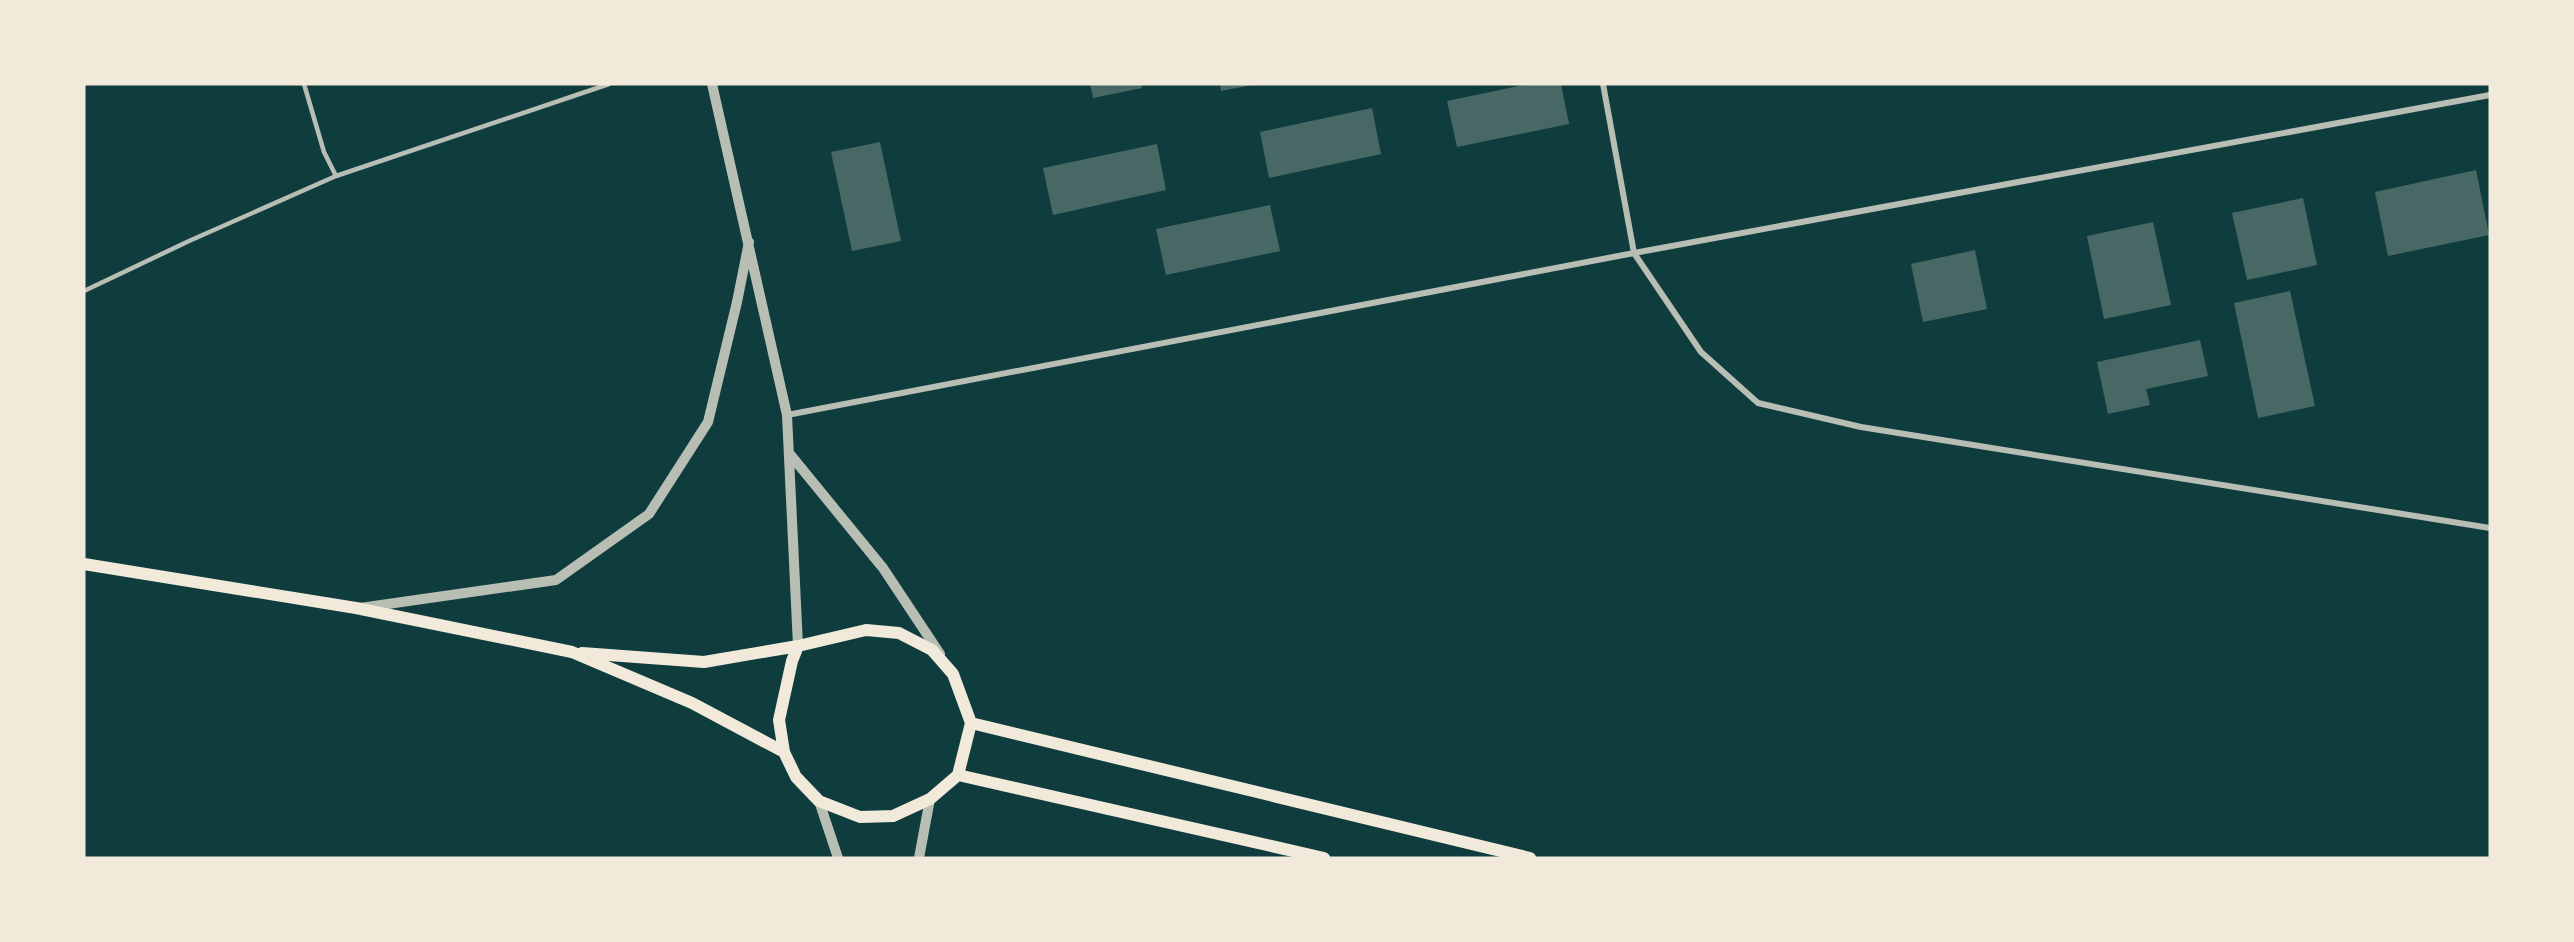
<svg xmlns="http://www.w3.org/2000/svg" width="2574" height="942" font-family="Lato,sans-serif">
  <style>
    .building { fill: #486865 }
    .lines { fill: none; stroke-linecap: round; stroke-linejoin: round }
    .service { stroke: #b8beb3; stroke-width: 4.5 }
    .minor { stroke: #b8beb3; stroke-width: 6 }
    .tertiary { stroke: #b8beb3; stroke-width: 10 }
    .secondary { stroke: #f1e9da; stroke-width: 12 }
  </style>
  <rect width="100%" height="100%" fill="#0f3d3e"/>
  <!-- building -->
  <path class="building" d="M1090 84H1141L1142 88 1093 98Z
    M1220 84H1252V85L1221 91Z
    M1528 84H1561L1569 124 1457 147 1447 101Z
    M1372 108 1381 154 1269 178 1260 132Z
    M880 142 901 241 852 251 831 152Z
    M1157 144 1166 190 1053 215 1043 168Z
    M2476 170 2489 235 2388 256 2375 192Z
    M2303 198 2317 265 2247 280 2232 213Z
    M1270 205 1280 251 1166 275 1156 229Z
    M2153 222 2171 305 2104 319 2087 236Z
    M1975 250 1987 309 1923 322 1911 264Z
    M2290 291 2315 406 2258 418 2234 303Z
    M2200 340 2208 376 2146 389 2150 405 2108 414 2097 362Z"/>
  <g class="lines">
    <!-- service -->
    <path class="service" d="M304 84 324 152 336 176
      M84 291 189 241 336 176 609 84"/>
    <!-- minor -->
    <path class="minor" d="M1603 84 1634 253 1701 352 1758 403 1861 427 2490 528
      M787 415 1634 253 2490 95"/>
    <!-- tertiary -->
    <path class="tertiary" d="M712 84 787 415 798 646
      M789 453 883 568 940 654
      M360 608 556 580 649 514 708 422 737 302 749 242
      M819 801 838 858
      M919 858 930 799"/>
    <!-- secondary -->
    <path class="secondary" d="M84 564 356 608 572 652 692 703 784 752
      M866 630 899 633 932 650 953 674 971 723 958 775 930 799 893 816 860 817 819 801 796 777 784 752 779 720 792 661 798 646Z
      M582 653 704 662 798 646
      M971 723 1530 858
      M958 775 1324 858"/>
  </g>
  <!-- border -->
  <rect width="2574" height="942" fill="none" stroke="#f1e9da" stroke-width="171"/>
</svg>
